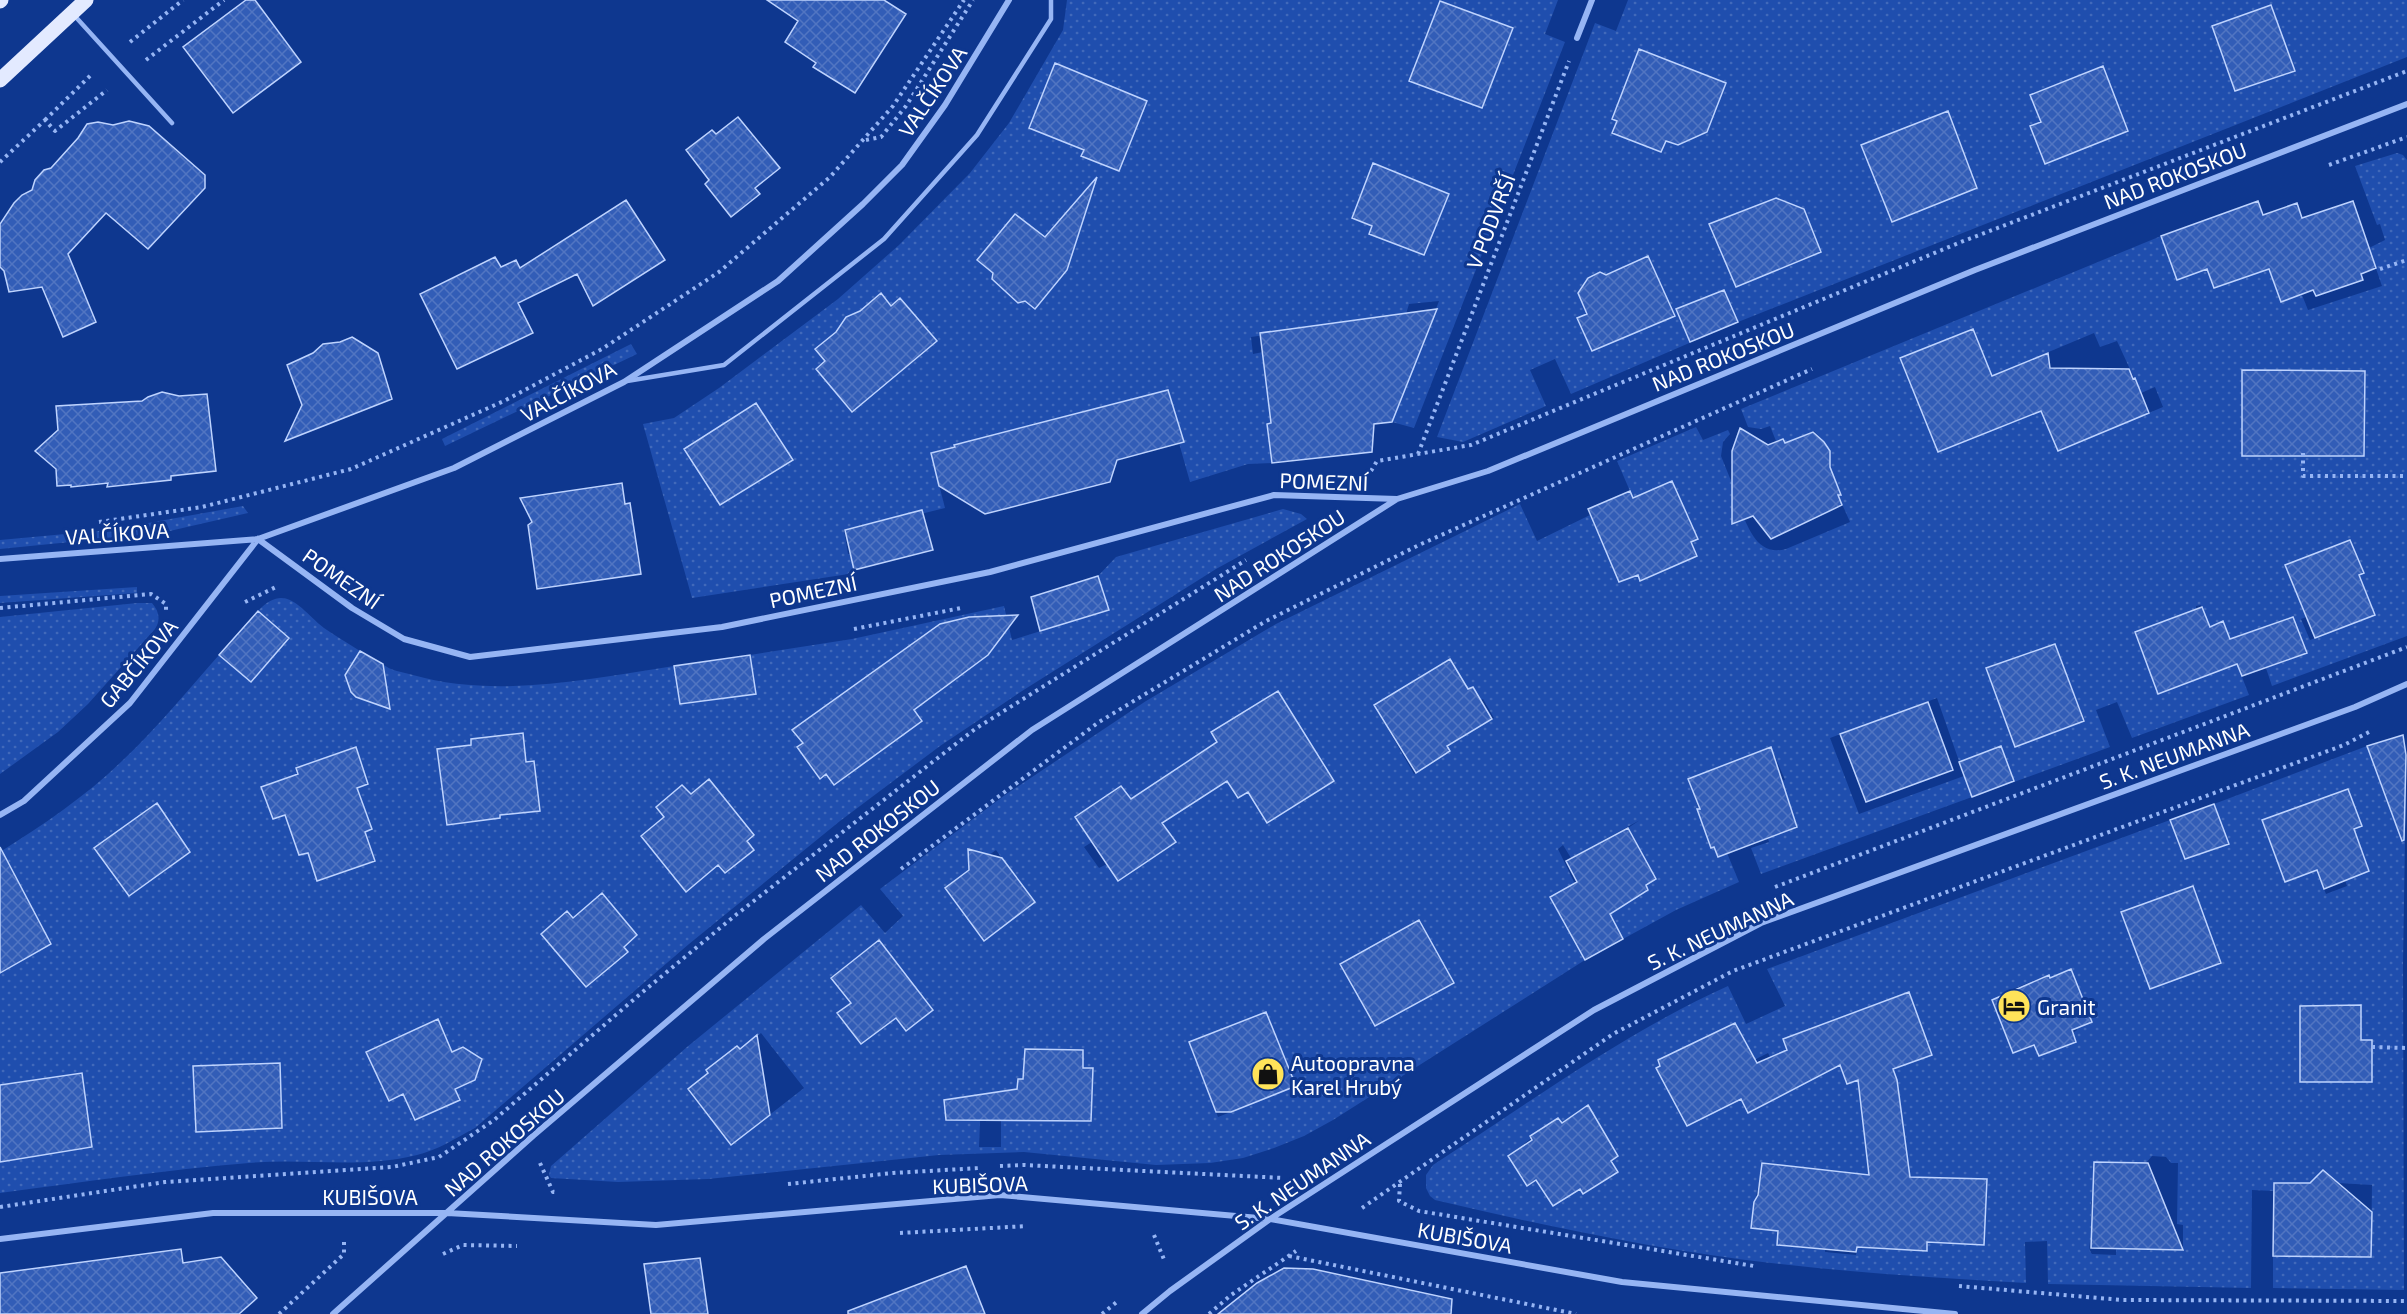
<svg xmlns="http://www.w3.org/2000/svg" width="2407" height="1314" font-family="'Exo 2',sans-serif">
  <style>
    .grass { fill: url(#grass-dots); fill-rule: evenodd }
    .building { fill: url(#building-cross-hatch); stroke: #bed3fe; stroke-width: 1.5 }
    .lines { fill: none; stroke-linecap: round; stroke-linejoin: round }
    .path { stroke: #96b5f4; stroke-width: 4; stroke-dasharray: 3 4.5; stroke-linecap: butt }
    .lane { stroke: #96b5f4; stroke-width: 4.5 }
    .street { stroke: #96b5f4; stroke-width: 6 }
    .primary { stroke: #e3eaff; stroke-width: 15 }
    .labels { text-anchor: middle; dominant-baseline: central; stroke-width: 6; stroke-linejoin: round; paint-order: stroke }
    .street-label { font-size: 21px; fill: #fff; stroke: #0e378f }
    .poi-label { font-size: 21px; fill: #fff; stroke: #0e378f; text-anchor: start }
  </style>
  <defs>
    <pattern id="grass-dots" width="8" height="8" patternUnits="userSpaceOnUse" patternTransform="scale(1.5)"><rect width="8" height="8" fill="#1f4eae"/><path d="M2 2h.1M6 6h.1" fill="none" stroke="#4169ba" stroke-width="1.8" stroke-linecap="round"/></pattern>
    <pattern id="building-cross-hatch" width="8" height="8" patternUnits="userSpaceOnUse" patternTransform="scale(1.5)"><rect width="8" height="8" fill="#325db7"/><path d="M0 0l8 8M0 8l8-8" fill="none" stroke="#5175c2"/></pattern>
  </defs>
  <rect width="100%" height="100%" fill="#0e378f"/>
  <!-- grass -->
  <path class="grass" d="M1067 0H1558L1545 34 1565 42 1414 428 1392 422 1439 301 1409 304 1406 314 1251 337 1253 354 1263 352 1271 423 1267 424 1274 448H1270L1272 463 1248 464 1190 482 1179 443 1184 442 1168 391 1054 419 1055 424 1004 432 931 453 945 508 884 523 862 526 861 522 860 526 844 530 848 554H850L855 573 692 598 643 424 674 418 719 388 838 299 899 245 970 173 1009 123 1063 30Z
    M1628 0H2407V57L1738 322 1571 394 1555 359 1530 370 1546 406 1463 442 1437 437 1595 23 1616 31Z
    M2397 153 2403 155 2407 160V636L2272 686 2266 668 2307 653 2293 617 2269 625 2238 661 2222 622 2207 628 2201 605 2196 606V609L2135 632 2158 694 2237 664 2249 695 2132 738 2117 702 2096 710 2110 747 1992 790 1978 755 1959 761 1937 698 1830 738 1859 814 1964 776 1972 797 1761 874 1751 848 1769 842 1768 838 1797 827 1781 781 1785 780 1771 747 1689 779 1707 836H1709L1718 857 1727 853 1739 882 1676 910 1623 939 1606 907 1643 893 1648 890 1646 885 1656 879 1628 828 1640 820 1571 858 1563 845 1558 849 1575 884 1550 897 1585 960 1333 1120 1304 1136 1274 1148 1243 1158 1210 1163 1156 1165 1024 1152 939 1155 708 1179 618 1182 551 1178 549 1175 551 1166 687 1047 861 905 885 933 903 916 880 889 1005 795 1146 701 1276 624 1520 504 1537 541 1590 515 1619 582 1638 575 1641 581 1697 556 1684 524 1690 520 1672 481 1633 498 1617 461 1696 427 1703 440 1728 430 1730 434 1723 442 1721 456 1740 503 1738 504C1748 526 1756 557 1786 549L1850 522 1838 495 1841 494 1828 463 1829 450 1824 442 1814 431 1785 443 1783 439 1776 441 1770 426 1761 429 1748 427 1741 409 2161 236 2177 280 2207 269H2269L2281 302 2302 295 2308 310 2382 286 2369 248 2385 240 2380 224 2377 225 2355 166ZM2094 333 2100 347 2117 341 2141 393 2155 387 2163 407 2058 451 2027 378 2044 370 2039 356ZM2242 370 2365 372V408L2363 409 2364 456H2242ZM2350 540 2364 572 2359 575 2374 615 2310 640 2301 619 2306 617 2285 565ZM2055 644 2085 721 2015 747 1986 669ZM1450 659 1468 689 1481 700 1483 699 1494 718 1447 746 1450 752 1414 774 1374 705ZM1278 691 1334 781 1267 823 1211 732ZM1168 775 1162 823 1176 843 1118 881 1107 864 1099 868 1084 847 1092 842 1075 817 1121 786 1130 799ZM996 850 1034 903 984 941 945 888 969 870V861L979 852 989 855ZM1419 920 1454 983 1375 1026 1340 964ZM879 940 933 1010 907 1031 896 1018 861 1044 837 1014 851 1003 831 977ZM1266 1012 1296 1086 1218 1117 1190 1042ZM761 1033 804 1088 731 1145 688 1090 737 1046 740 1049ZM1025 1049 1083 1050V1068L1093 1069 1091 1114C1065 1120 1041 1126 1017 1114L1018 1080 1023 1079ZM981 1099 1001 1102V1147H979Z
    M631 344 637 354 445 446 442 439Z
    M243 506 248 513 161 533 0 549V540L109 530Z
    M1283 509 1301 514 1307 519 1216 569 1022 691 940 746 840 821 689 944 475 1128C456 1138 438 1150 417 1155 362 1169 305 1158 249 1163 165 1170 83 1182 0 1193V852C43 825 86 796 122 761 157 728 188 690 219 655L251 682 289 639 258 611C286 581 301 610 324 628 335 636 348 643 360 651L345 675 352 695 389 709 383 664C390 671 403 672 413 675 497 699 589 679 674 666L681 704 755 694 750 655 852 639 1004 606 1012 640 1108 610 1098 576 1116 557Z
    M137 587V593L0 603V596Z
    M137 603H152C159 611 161 620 155 629L88 704 58 732 0 774V617Z
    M2367 746 2383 788 2406 780 2403 963 2404 1290 2273 1288V1256L2371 1257 2372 1185 2338 1183 2330 1177 2318 1175 2310 1183H2275V1191L2252 1190 2251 1288 2048 1284 2047 1241 2025 1242 2026 1283C1941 1278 1856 1273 1771 1263 1658 1250 1546 1226 1435 1200L1430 1196 1426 1188V1175L1433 1165C1529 1103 1624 1033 1728 986L1746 1024 1785 1006 1767 969 2170 820 2202 853 2228 845 2214 804ZM2263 820 2361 826 2354 829 2369 871 2345 880 2347 886 2326 894 2316 870 2285 881ZM2121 912 2220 963 2150 989ZM2071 969 2092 1022 2076 1028 2077 1030 2073 1033 2076 1042 2039 1056 2034 1045 2013 1053V989L2048 975 2050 978ZM2361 1005V1040H2372V1082H2300V1006ZM1710 1035 1722 1057 1744 1065 1768 1053 1789 1092 1749 1113 1741 1099 1687 1126 1656 1069 1660 1066 1658 1060ZM1588 1106 1618 1156 1611 1161 1618 1172 1584 1194 1580 1189 1553 1206 1536 1180 1527 1185 1508 1156 1558 1118 1562 1123ZM1902 1118 1907 1154 1867 1159 1863 1123ZM2152 1156 2166 1157 2171 1163H2178L2177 1224 2183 1225V1249H2116V1255L2092 1254C2086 1246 2092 1238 2094 1230L2091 1229V1201L2146 1163ZM1763 1163 1836 1171 1833 1203 1860 1216 1856 1255 1825 1252 1826 1236 1804 1234 1803 1247 1778 1245V1231L1751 1228C1753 1206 1759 1186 1763 1163ZM1910 1177 1986 1180 1984 1244 1927 1242V1251L1906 1250Z"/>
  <!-- building -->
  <path class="building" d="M246 0H255L301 62 233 113 183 47Z
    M767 0H884L906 14 855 93 813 67 816 63 785 42 798 21Z
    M1440 1 1513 28 1482 108 1409 81Z
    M2271 5 2295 71 2235 91 2212 26Z
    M1639 49 1726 83 1707 132 1678 145 1666 141 1661 152 1612 133 1617 121 1612 119Z
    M1055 63 1147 101 1119 171 1081 156 1084 150 1029 128Z
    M2103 66 2128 131 2045 164 2030 126 2041 122 2030 95Z
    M1948 111 1977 188 1892 222 1861 145Z
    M738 117 780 168 755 188 760 194 731 217 705 184 709 180 686 150 712 130 716 134Z
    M129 121 149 126 205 175V188L148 249 106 213 68 254 96 322 63 337 42 287 9 292 4 271 0 267V224L14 203 22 195 32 190 35 180 44 170 51 168 78 138 87 124 98 122 113 125Z
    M1373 163 1449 194 1424 255 1369 234 1372 226 1352 218Z
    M1097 177 1067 270 1035 309 1025 301 1018 303 992 279 993 273 977 260 1015 214 1045 237Z
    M1776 198 1804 209 1821 252 1736 287 1709 224Z
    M626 200 665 260 593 306 577 274 518 303 533 333 457 369 420 294 495 257 501 267 516 260 520 268Z
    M2258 201 2263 215 2297 203 2302 218 2353 201 2376 268 2361 274 2363 280 2316 296 2313 290 2281 302 2269 269 2214 288 2207 269 2177 280 2161 236Z
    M1648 256 1675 316 1592 351 1577 318 1587 314 1578 293 1588 278 1600 272 1606 275Z
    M1724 290 1738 322 1690 342 1676 309Z
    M881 293 891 306 900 298 937 341 852 412 816 369 825 361 815 349 836 332 846 317 860 311Z
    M1437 309 1392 422 1374 424 1372 452 1272 463 1267 424 1271 423 1260 333Z
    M1973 329 1992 376 2048 353 2050 368 2129 369 2133 379 2135 378 2149 413 2058 451 2041 411 1938 452 1900 358Z
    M352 337 378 353 392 399 285 441 302 405 287 365 313 353 323 344 340 342Z
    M2242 370 2365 371 2364 456H2242Z
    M1168 390 1184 442 1117 460 1110 482 985 514 939 486 931 453 955 447 954 445Z
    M162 392 179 396 207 394 216 471 171 476V480L107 487 108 483 71 487V485L57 486 56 469 35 451 58 430 56 406 142 401 148 397Z
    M756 403 793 460 720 505 684 449Z
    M1740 428 1768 445 1783 439 1785 443 1813 432 1824 442 1830 451V467L1841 495H1838L1842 505 1771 539 1753 516 1732 524V451Z
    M1672 481 1698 539 1691 542 1697 556 1640 581 1638 575 1619 582 1588 509 1630 491 1633 498Z
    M622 483 625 504 630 503 641 574 537 589 528 525 532 522 520 498Z
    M922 510 933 550 854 570 845 530Z
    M2350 540 2364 573 2359 575 2375 615 2315 638 2285 565Z
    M1098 576 1109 610 1040 631 1031 597Z
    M2202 607 2210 627 2223 621 2230 639 2293 617 2307 653 2242 676 2237 664 2158 694 2135 632Z
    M258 611 289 638 251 682 219 655Z
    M1018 615 988 655 914 710 922 721 834 785 826 774 820 779 797 747 803 743 792 730 940 624 969 617Z
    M2055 644 2084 721 2015 747 1986 668Z
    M360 651 383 664 390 709 356 697 351 692 345 675Z
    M750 655 756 694 680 704 674 666Z
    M1450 659 1468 689 1473 687 1492 719 1447 746 1450 751 1416 773 1374 705Z
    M1278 691 1334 781 1267 823 1248 792 1238 798 1227 781 1162 823 1176 842 1118 881 1075 817 1121 786 1131 799 1217 742 1211 732Z
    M1928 702 1953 770 1866 802 1840 734Z
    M523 733 526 762 534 761 540 811 500 815V818L447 825 437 749 471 745V739Z
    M2403 735 2406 755 2404 840 2402 841 2367 746Z
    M2001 746 2014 781 1972 797 1959 762Z
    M356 747 368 784 357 788 372 829 365 832 375 861 317 881 308 853 299 855 285 815 273 819 261 787 298 774 296 768Z
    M1771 747 1797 827 1718 857 1714 847 1711 848 1697 809H1700L1688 779Z
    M709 779 754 835 747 841 754 850 725 873 718 865 686 892 641 836 664 817 656 807 682 785 691 794Z
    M2348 789 2362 826 2354 829 2369 871 2324 889 2317 870 2285 882 2262 820Z
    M157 803 190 852 129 896 94 848Z
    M2214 804 2229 844 2185 859 2170 820Z
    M1628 828 1656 879 1646 885 1648 890 1610 914 1623 939 1585 960 1550 897 1577 882 1566 861Z
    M0 847 51 944 0 973Z
    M968 849 1002 858 1035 902 984 941 945 888 969 870Z
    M2193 886 2221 963 2150 989 2121 912Z
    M602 893 637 935 624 947 628 952 586 987 541 934 567 911 573 918Z
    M1419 920 1454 983 1375 1026 1340 964Z
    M879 940 933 1010 906 1031 896 1018 861 1044 837 1013 851 1003 831 978Z
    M2071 969 2092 1022 2072 1030 2076 1042 2039 1056 2034 1045 2013 1053 1992 1000 2049 975 2050 978Z
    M1909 992 1932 1055 1893 1069 1897 1080 1910 1177 1987 1179 1984 1245 1927 1242V1251L1857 1247 1856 1252 1777 1245 1778 1231 1751 1228 1754 1202 1758 1195 1762 1163 1869 1175 1858 1080 1847 1084 1840 1065 1748 1113 1741 1099 1687 1126 1656 1068 1660 1066 1658 1060 1735 1023 1757 1063 1787 1050 1783 1039Z
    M2361 1005V1040H2372V1082H2300V1006Z
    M1266 1012 1296 1086 1231 1112H1216L1189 1042Z
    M438 1019 452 1052 463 1047 482 1059 475 1080 455 1089 460 1100 415 1120 403 1094 389 1101 366 1052Z
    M757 1035 770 1115 731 1145 688 1089 708 1073 706 1070 737 1046 740 1049Z
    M1025 1049 1083 1050V1068H1093L1091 1121 946 1120 944 1100 1017 1089 1018 1079H1023Z
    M280 1063 282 1128 196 1132 193 1066Z
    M82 1073 92 1147 0 1162V1085Z
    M1588 1105 1618 1156 1611 1161 1618 1172 1583 1194 1580 1189 1553 1206 1536 1180 1527 1186 1508 1156 1532 1140 1530 1136 1558 1118 1562 1123Z
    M2094 1162 2148 1163 2183 1250 2091 1248Z
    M2323 1170 2372 1212 2371 1257 2273 1256 2274 1183H2310Z
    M181 1249 183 1263 221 1257 257 1298 239 1314H0V1273Z
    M700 1258 708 1314H651L644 1264Z
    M966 1266 985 1314H848V1311Z
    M1284 1268 1313 1269 1452 1299 1451 1314H1218L1257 1283Z"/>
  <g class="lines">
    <!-- path -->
    <path class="path" d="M130 42 183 0
      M146 60 224 0
      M45 120 93 73
      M866 140 881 137 906 106 973 0
      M0 162 45 120 55 131 107 90
      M2329 165 2407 137
      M2380 269 2407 260
      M2303 453V476H2407
      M1418 454 1569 61
      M1371 471 1377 461 1471 445 1961 242 2407 71
      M99 522 202 507 351 469 504 401 602 349 719 272 830 177 893 106 964 0
      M245 602 278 586
      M0 608 151 594 166 604V614
      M854 629 961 608
      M901 869 1099 722 1266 621 1419 545 1812 369
      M1775 887 2407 647
      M2372 1047 2407 1048
      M540 1163 553 1192H556
      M1000 1166 1024 1165 1283 1178
      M788 1184 893 1173 980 1168
      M1400 1184 1399 1201 1419 1211 1754 1266
      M0 1207 165 1182 392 1167 439 1157 494 1120 639 995 737 914 975 729 1246 560
      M1362 1208 1613 1034 1733 971 2344 745 2369 732
      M900 1233 1027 1226
      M1154 1235 1165 1262
      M443 1254 463 1245 517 1246
      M1289 1256 1576 1314
      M1959 1286 2122 1300 2407 1301
      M279 1314 344 1254V1241L342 1240
      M1102 1314 1118 1301
      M1209 1314 1231 1295 1296 1251"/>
    <!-- lane -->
    <path class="lane" d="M73 14 172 123
      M627 381 724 365 884 239 977 135 1051 19V0"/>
    <!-- street -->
    <path class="street" d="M1577 38 1592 0
      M258 539 352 608 404 639 470 657 722 627 990 572 1274 495 1397 499
      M0 559 258 539 454 468 624 382 778 281 863 204 902 165 945 105 1009 0
      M0 815 24 801 130 703 258 539
      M0 1239 213 1213H447L656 1225 1000 1195 1270 1219 1622 1282 1955 1314
      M333 1314 534 1135 764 939 1032 730 1397 499 1488 471 1975 270 2407 104
      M1142 1314 1170 1291 1270 1219 1594 1010 1761 923 2355 707 2407 684"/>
    <!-- primary -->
    <path class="primary" d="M0 1 1 0
      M0 80 86 0"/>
  </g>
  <!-- icons -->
  <defs>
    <symbol id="hotel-disc" viewBox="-11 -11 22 22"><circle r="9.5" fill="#ffe359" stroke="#0e378f"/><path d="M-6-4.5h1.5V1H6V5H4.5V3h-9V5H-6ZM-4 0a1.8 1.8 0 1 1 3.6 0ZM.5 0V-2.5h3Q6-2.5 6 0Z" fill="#111"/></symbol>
    <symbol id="shop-disc" viewBox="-11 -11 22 22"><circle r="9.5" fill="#ffe359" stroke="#0e378f"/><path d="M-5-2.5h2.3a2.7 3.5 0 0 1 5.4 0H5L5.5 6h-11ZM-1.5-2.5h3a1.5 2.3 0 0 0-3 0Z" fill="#111"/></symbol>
  </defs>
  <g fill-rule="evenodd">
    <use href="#hotel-disc" x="1995" y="987" width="38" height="38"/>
    <use href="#shop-disc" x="1249" y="1055" width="38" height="38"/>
  </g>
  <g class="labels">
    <!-- street labels -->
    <g class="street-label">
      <text transform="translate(932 91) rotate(-56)">VALČÍKOVA</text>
      <text transform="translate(2175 175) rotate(-21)">NAD ROKOSKOU</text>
      <text transform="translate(1490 221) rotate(-69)">V PODVRŠÍ</text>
      <text transform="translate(1723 356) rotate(-22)">NAD ROKOSKOU</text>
      <text transform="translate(568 391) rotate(-28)">VALČÍKOVA</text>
      <text transform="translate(1324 481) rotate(2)">POMEZNÍ</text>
      <text transform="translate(117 533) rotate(-4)">VALČÍKOVA</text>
      <text transform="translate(1279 555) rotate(-33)">NAD ROKOSKOU</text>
      <text transform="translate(342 578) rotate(35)">POMEZNÍ</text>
      <text transform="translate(813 591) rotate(-12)">POMEZNÍ</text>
      <text transform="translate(138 663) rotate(-50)">GABČÍKOVA</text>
      <text transform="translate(2174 755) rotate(-20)">S. K. NEUMANNA</text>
      <text transform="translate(877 830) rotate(-38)">NAD ROKOSKOU</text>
      <text transform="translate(1720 930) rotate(-25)">S. K. NEUMANNA</text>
      <text transform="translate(504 1142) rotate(-41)">NAD ROKOSKOU</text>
      <text transform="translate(1302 1180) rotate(-34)">S. K. NEUMANNA</text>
      <text transform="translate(980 1184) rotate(-2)">KUBIŠOVA</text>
      <text x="370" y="1196">KUBIŠOVA</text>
      <text transform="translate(1465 1237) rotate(10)">KUBIŠOVA</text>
    </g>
    <!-- poi labels -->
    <g class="poi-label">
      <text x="2037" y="1006">Granit</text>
      <text x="1291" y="1062">Autoopravna<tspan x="1291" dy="24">Karel Hrubý</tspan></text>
    </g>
  </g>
</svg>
